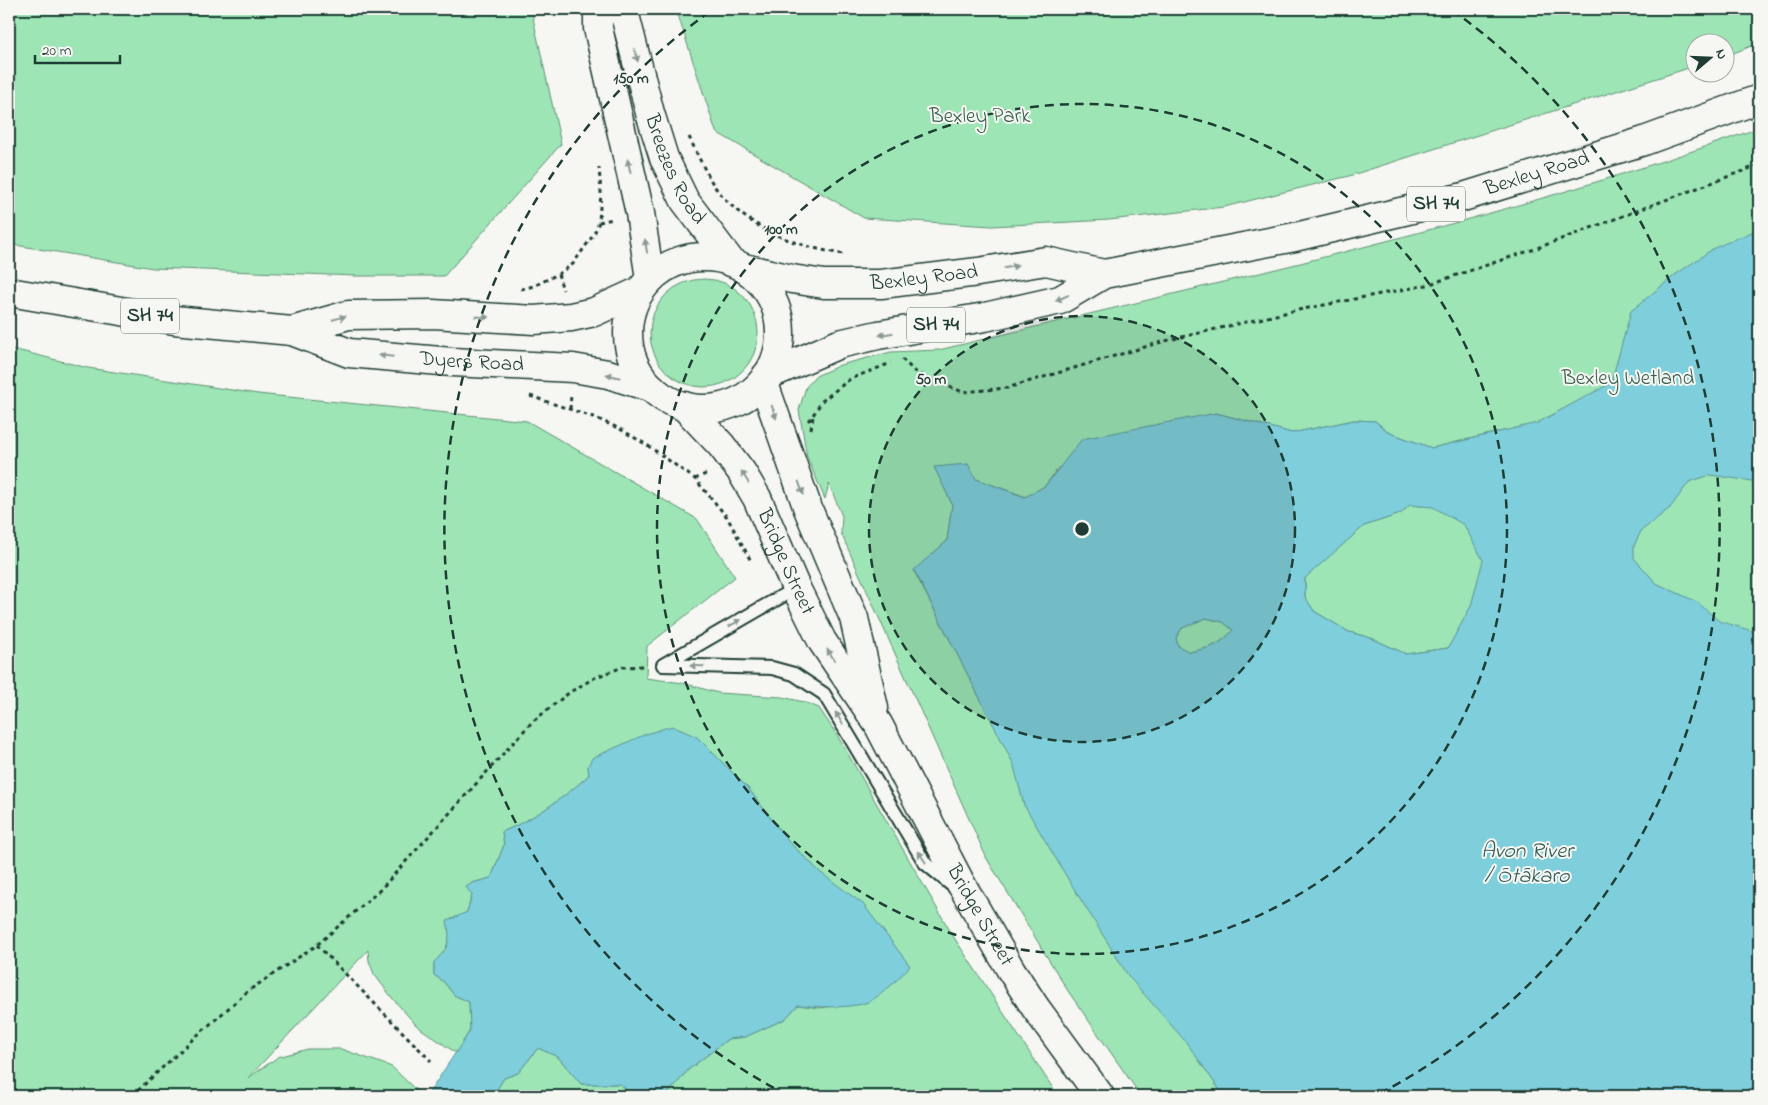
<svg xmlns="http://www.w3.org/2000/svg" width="1768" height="1105" font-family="'Indie Flower',sans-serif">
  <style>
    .green { fill: #9de5b4; stroke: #5e9174 }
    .water { fill: #7fcedb; stroke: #599498; fill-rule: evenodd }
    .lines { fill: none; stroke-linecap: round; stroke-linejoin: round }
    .service-casing { stroke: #1f3d34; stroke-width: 16 }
    .secondary-casing { stroke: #1f3d34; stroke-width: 31 }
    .trunk-casing { stroke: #1f3d34; stroke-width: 31 }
    .path { stroke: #1f3d34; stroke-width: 3; stroke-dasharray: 4 4; stroke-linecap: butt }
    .service { stroke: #f6f6f2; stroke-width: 12 }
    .secondary { stroke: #f6f6f2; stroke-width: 28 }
    .trunk { stroke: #f6f6f2; stroke-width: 28 }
    .oneway { fill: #8a9a93 }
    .ring { fill: none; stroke: #1f3d34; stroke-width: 2.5; stroke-dasharray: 9 6 }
    .labels { text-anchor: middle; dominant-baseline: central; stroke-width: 4; stroke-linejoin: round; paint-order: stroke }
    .shield { fill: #f6f6f2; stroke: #60746d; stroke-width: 1 }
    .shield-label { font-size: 20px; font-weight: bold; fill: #1f3d34 }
    .park-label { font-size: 21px; fill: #385f4e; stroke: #f6f6f2 }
    .street-label { font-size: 21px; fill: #1f3d34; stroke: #f6f6f2 }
    .water-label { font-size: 22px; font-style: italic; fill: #325a55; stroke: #f6f6f2 }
    .centre { fill: #1f3d34; stroke: #f6f6f2; stroke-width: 2.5 }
    .ring-label { font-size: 15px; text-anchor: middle; font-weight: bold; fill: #1f3d34; stroke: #f6f6f2; stroke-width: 4; stroke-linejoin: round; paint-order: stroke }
  </style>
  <rect width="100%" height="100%" fill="#f6f6f2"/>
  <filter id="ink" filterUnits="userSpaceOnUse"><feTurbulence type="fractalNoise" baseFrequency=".02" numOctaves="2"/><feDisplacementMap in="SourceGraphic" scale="10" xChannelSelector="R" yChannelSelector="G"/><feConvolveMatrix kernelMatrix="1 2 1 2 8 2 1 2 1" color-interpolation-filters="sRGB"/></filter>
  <g filter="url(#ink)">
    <!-- green -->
    <path class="green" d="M9 9H531L561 144 444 276H356L153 268 9 244Z
      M676 9H1759V43L1726 56V42H1696L1695 66 1349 176 1224 207 1109 220 992 226 864 218 716 132Z
      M1759 128V697L1507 430 1432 448 1390 433 1375 421 1354 420 1292 433 1216 413 1058 468 1045 486 1026 497 976 479 935 468 952 504 947 541 914 571 1014 763 1024 805 1224 1096H1141L1068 991 987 859 841 533 842 516 829 484 825 499 807 457 799 410 806 387 816 376 840 365 891 352 939 350C1214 283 1493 224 1759 128Z
      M650 333a54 54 0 1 1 108 0a54 54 0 1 1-108 0Z
      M9 348 88 368 258 394 527 421 697 519 735 577 647 646 646 678 683 683 718 693 782 697 804 702 819 708 837 735 953 936 1058 1096H666L688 1070 728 1039 745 1037 785 1019 798 1005 819 1008 867 1002 896 981 821 873 787 840 748 788 646 734 588 766 589 775C564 798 534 819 502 832L504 845 491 878 472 883V895L467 912 450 936 445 951 434 963V975L444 982 454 995 469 1002 470 1030 456 1053 417 1026 393 999 374 974 369 961 368 950 248 1078 278 1057 308 1049H341L392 1067 422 1096H9Z
      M1433 502 1501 524 1470 633 1448 648 1406 654 1371 638 1349 632 1314 611 1305 597V577L1364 526 1400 514 1410 505 1422 506Z
      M1206 618 1223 622 1233 630C1220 646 1209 648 1189 652L1178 646 1176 638 1182 628Z
      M538 1048 558 1057 581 1084H620L634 1096H493L504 1078 518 1073Z"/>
    <!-- water -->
    <path class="water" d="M1759 229V482L1710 475 1689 482 1670 508 1641 531 1634 546V558L1656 583 1697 602 1719 621 1759 633V1096H1224L1186 1042 1129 977 1068 879 1024 805 1013 763 914 570 947 541 952 504 934 467 968 464 976 479 1025 497 1045 486 1082 439 1216 413 1292 433 1354 420 1375 421 1390 433 1432 448 1537 423 1611 383 1631 311 1675 275 1714 248ZM1410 505 1433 507 1464 525 1483 560 1471 606 1448 648 1406 654 1371 638 1349 632 1314 611 1305 597V578L1364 526 1400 514ZM1206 618 1223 622 1233 630C1220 646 1209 648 1190 652L1178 646 1176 638 1182 628Z
      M672 726 697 737 748 788 787 840 821 873 863 904 910 966C898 979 884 994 868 1002 851 1009 816 1007 798 1005L785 1019 745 1037 728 1039 688 1070 666 1096H634L620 1084H581L558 1057 538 1048 518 1073 504 1078 493 1096H427L470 1031 469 1002 454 995 444 982 434 975V962C449 948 451 941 447 921L467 912 472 895 466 887 472 883 491 878 504 845 502 832C534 819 564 798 589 775L588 766 592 758 646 734Z"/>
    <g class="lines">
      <defs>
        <path id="service" d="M663 665 772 668 794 674 824 694 925 863 954 887
          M663 665 796 588"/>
        <g id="secondary">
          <path d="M598 9V28L640 213 650 279"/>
          <path id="s1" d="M621 9 626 19 650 113 664 158 685 201 731 262"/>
          <path d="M763 381 808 509 854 618 874 708"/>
          <path id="s2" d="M684 406 721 445 741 471 757 498 796 588 822 641 878 724 960 882 1011 970 1035 1007 1100 1096"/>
        </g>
        <g id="trunk">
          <circle cx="704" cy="333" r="76"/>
          <path id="s3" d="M744 268 792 279 824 284H881L978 272 1046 261 1104 274"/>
          <path id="s4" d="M9 292 174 320 292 331 349 353 452 362 573 368 608 374 652 388"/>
          <path d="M292 331 348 315 433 314 534 320 571 317 594 312 640 291"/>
          <path id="s5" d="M766 376 839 344 878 335 985 317 1060 300 1104 274 1295 237 1463 197 1644 141 1759 99"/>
        </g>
      </defs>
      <!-- service casing -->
      <use href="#service" class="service-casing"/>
      <!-- secondary casing -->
      <use href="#secondary" class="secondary-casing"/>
      <!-- trunk casing -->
      <use href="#trunk" class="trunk-casing"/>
      <!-- path -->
      <path class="path" d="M689 137C697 153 705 172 715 187 745 228 796 247 844 254
        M599 222 613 219
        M558 274 563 290
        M521 289 534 286 558 274 573 264 594 234 599 222 601 192 599 168
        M902 359 914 371 927 378 963 392 1007 388 1165 341 1293 311 1427 285 1532 250 1759 165
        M530 396 596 418 620 429 647 445 695 479 727 517 751 561
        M570 409 571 395
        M808 421 813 415 822 401 850 379 891 363
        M811 429 813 416
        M695 479 708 473
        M317 945 431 1061
        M132 1096 192 1040 248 991 317 945 380 890 532 722 570 692 596 677 623 667 643 666"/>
      <!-- service -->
      <use href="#service" class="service"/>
      <!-- secondary -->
      <use href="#secondary" class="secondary"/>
      <!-- trunk -->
      <use href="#trunk" class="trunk"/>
    </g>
    <!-- one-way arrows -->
    <defs><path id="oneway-solid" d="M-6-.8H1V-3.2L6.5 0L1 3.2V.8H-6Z" transform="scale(1.25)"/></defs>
    <g class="oneway">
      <use href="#oneway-solid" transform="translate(636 55) rotate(75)"/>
      <use href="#oneway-solid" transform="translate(629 166) rotate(-103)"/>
      <use href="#oneway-solid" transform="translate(646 246) rotate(-99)"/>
      <use href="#oneway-solid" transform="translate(1011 267) rotate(-9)"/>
      <use href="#oneway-solid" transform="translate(1062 298) rotate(156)"/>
      <use href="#oneway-solid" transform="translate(482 317) rotate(3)"/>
      <use href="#oneway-solid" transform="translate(339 318) rotate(-16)"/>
      <use href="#oneway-solid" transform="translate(886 334) rotate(170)"/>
      <use href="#oneway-solid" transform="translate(386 356) rotate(-174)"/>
      <use href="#oneway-solid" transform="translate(613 376) rotate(-166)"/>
      <use href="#oneway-solid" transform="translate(774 412) rotate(71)"/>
      <use href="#oneway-solid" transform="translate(745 477) rotate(-121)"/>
      <use href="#oneway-solid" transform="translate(801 488) rotate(70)"/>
      <use href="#oneway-solid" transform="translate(735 623) rotate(-30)"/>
      <use href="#oneway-solid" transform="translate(831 655) rotate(-124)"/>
      <use href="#oneway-solid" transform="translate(697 666) rotate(-178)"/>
      <use href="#oneway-solid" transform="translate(839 718) rotate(-121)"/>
      <use href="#oneway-solid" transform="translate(922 857) rotate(-123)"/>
    </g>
  </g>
  <!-- distance rings -->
  <circle cx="1082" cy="529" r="213" fill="#1f3d34" fill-opacity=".12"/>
  <g class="ring">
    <circle cx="1082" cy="529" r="213"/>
    <circle cx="1082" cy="529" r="425"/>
    <path d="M787 1095A638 638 0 0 1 712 10M1452 10A638 638 0 0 1 1377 1095"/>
  </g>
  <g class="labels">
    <!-- shield labels -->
    <g class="shield">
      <rect x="1407" y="186.5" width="58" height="35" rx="4"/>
      <rect x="121" y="298.5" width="58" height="35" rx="4"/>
      <rect x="907" y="307.5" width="58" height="35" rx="4"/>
    </g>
    <g class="shield-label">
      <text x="1436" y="204">SH 74</text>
      <text x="150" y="316">SH 74</text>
      <text x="936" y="325">SH 74</text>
    </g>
    <!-- park labels -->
    <g class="park-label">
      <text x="980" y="117">Bexley Park</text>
      <text x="1628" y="379">Bexley Wetland</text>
    </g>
    <!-- street labels -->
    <g class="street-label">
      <text stroke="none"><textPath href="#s1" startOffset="170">Breezes Road</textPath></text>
      <text stroke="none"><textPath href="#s5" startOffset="801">Bexley Road</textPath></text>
      <text stroke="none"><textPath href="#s3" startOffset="182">Bexley Road</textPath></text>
      <text stroke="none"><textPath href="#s4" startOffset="470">Dyers Road</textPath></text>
      <text stroke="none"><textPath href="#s2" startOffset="188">Bridge Street</textPath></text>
      <text stroke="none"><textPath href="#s2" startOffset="592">Bridge Street</textPath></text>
    </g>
    <!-- water labels -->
    <g class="water-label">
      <text x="1527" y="852">Avon River<tspan x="1527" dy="25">/ Ōtākaro</tspan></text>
    </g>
  </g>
  <circle cx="1082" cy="529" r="8" class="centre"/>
  <g class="ring-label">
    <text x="631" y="83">150 m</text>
    <text x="781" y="234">100 m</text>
    <text x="931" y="384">50 m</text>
  </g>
  <!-- margin -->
  <rect width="1768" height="1105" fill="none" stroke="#f6f6f2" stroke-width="30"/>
  <rect x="15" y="15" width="1738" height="1075" fill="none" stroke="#1f3d34" stroke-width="2" filter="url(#ink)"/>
  <!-- north arrow -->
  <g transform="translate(1710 58) rotate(71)"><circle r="24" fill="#f6f6f2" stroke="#a0aca6"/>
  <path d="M0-4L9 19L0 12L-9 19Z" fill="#1f3d34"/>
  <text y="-8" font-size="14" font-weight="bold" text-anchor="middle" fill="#1f3d34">N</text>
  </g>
  <!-- scale -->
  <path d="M35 55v8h85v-8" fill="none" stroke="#1f3d34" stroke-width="2.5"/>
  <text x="42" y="55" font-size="15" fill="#1f3d34" stroke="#f6f6f2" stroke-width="4" paint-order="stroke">20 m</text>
</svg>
